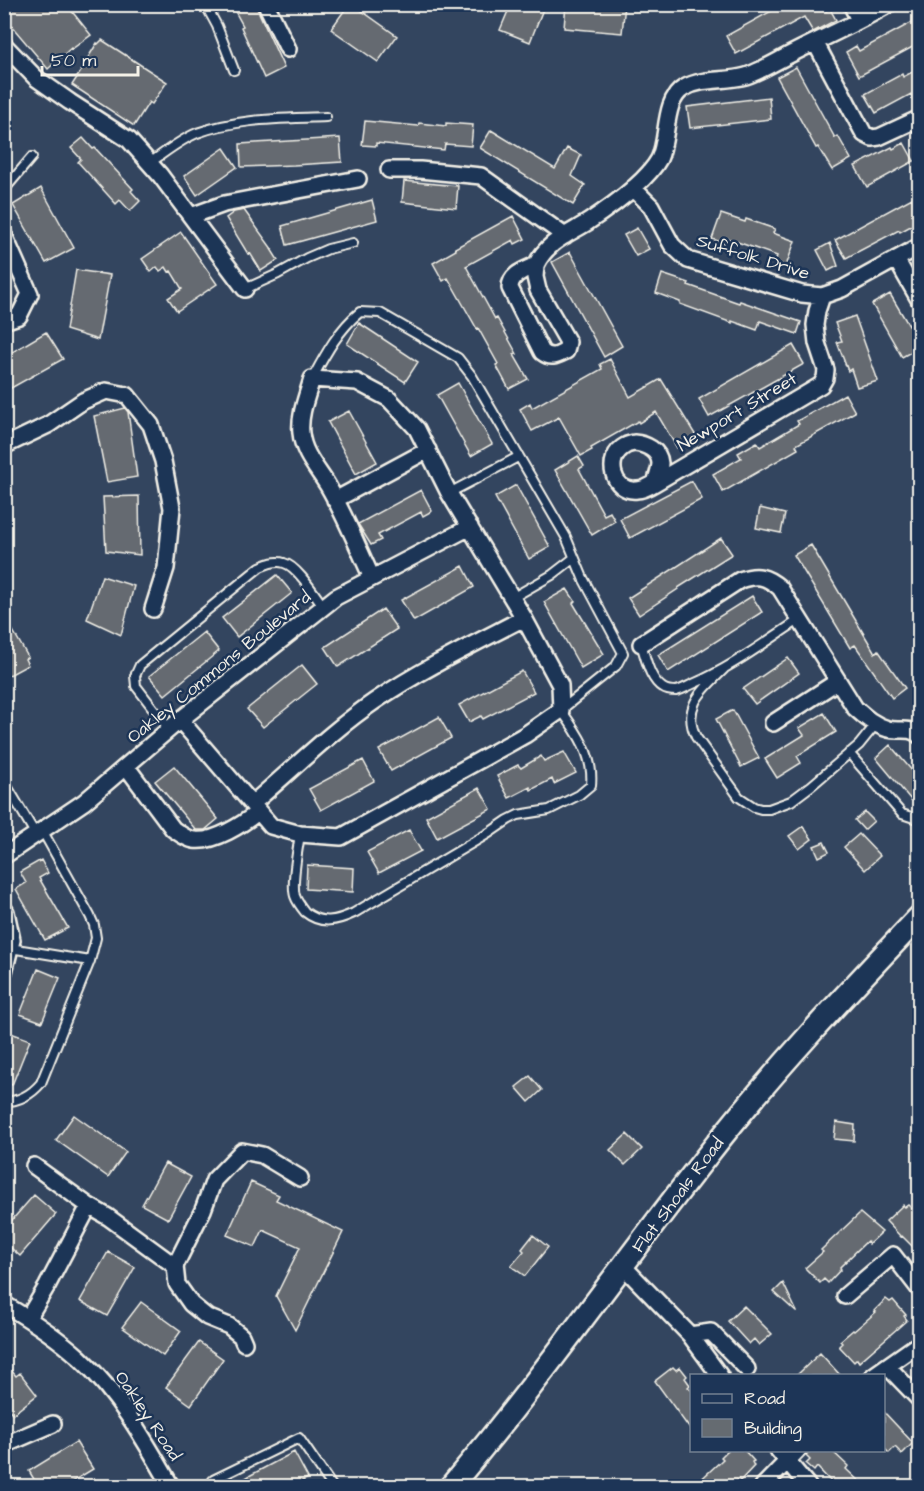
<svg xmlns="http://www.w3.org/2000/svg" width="924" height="1491" font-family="'Architects Daughter',sans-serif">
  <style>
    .building { fill: #656b71; stroke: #f4f1e8; stroke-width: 1.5 }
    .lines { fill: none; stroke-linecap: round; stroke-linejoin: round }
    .lane-casing { stroke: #f4f1e8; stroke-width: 12 }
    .street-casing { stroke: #f4f1e8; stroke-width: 20 }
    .secondary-casing { stroke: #f4f1e8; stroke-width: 26 }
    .lane { stroke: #1d3557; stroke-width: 8 }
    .street { stroke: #1d3557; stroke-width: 15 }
    .secondary { stroke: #1d3557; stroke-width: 21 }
    .labels { text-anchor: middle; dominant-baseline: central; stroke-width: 5; stroke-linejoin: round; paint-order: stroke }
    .street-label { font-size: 18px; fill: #f4f1e8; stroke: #1d3557 }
  </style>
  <rect width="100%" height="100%" fill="#33455f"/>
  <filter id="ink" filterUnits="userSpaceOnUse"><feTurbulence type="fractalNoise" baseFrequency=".0167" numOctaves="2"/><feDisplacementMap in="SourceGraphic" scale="12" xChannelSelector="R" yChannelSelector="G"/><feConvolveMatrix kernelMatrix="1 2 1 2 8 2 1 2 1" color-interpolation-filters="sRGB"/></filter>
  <g filter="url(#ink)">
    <!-- building -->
    <path class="building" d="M17 4H66L91 35 72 49 71 48 48 69 4 17V14Z
      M231 4H255L284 68 264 78 241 27 243 26Z
      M349 4H352L397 36 378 62 331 29Z
      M511 4H545L530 42 500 30Z
      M566 4H625L622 33 564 28Z
      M784 4H822L826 11 830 9 836 20 813 32 804 17 736 54 726 36Z
      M920 18V43L859 76 846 52 856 46 859 51Z
      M102 40 167 82 152 104 149 102 134 126 72 85 87 62 86 61 97 43 98 44Z
      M796 67 835 138 838 136 851 159 832 170 818 147 816 148 777 77Z
      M920 68V93L912 97 911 94 876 113 865 94 902 74 903 77Z
      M769 97 771 119 690 128 687 107Z
      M365 121 418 126 419 123 446 126V123L473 125 471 146 445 144 444 150 376 143V146L362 145Z
      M491 130 555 169 567 148 581 155 572 176 585 185 573 205 480 148Z
      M83 138 93 149 95 148 133 189 131 191 140 201 130 211 120 200 116 204 78 162 81 159 71 148Z
      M340 138 342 162 294 165 241 167 240 144Z
      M904 143 914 161 867 187 855 166 892 147 893 149Z
      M224 148 237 167 197 195 184 176Z
      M404 181 458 186 456 208 402 202Z
      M41 188 74 248 46 263 13 205Z
      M912 198 920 213V221L900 232 899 230 846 258 835 240Z
      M372 200 377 220 287 245 282 226Z
      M244 210 272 249H271L278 260 261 271 250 253 248 254 226 218 234 212Z
      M721 214 745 222 746 219 775 229 773 233 795 241 786 266 775 262 777 256 726 238 724 243 712 239Z
      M513 216 525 239 515 244 513 240 466 266 495 319 497 318 517 354 514 355 528 379 509 389 496 365 498 364 478 328 477 329 448 278 443 281 433 263 456 250 455 248Z
      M637 228 649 249 636 256 624 235Z
      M181 232 217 284 177 311 168 298 182 289 171 271 169 272 166 267 160 271 157 267 151 272 142 259Z
      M830 243 838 266 828 271 817 250Z
      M570 252 622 346 604 357 552 262Z
      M76 270 110 275 98 340 66 330Z
      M662 274 689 283 688 285 739 303 740 301 801 322 797 334 760 321 757 330 732 321V323L680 304V302L656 293Z
      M890 294 920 344V347L902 357 872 304Z
      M855 316 878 381 857 387 851 369 848 371 837 342 842 341 835 323Z
      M359 323 418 362 405 382 347 344Z
      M46 332 63 359 4 392V357Z
      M793 345 804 364 709 417 699 399Z
      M610 359 630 397 661 379 696 436 677 448 656 412 639 423 638 421 591 448 592 450 581 456 559 417 532 431 520 409 530 403 532 408 602 369 600 364Z
      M458 383 492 444 471 456 437 395Z
      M845 394 855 412 796 445 798 449 723 492 713 474 741 458 738 453 757 442 760 447 799 424 797 421Z
      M125 408 128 412 137 477 107 482 94 416Z
      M349 411 377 462 356 474 328 422Z
      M578 456 584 466 579 469 604 515 610 512 615 521 592 535 555 470Z
      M692 481 702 499 630 538 620 519Z
      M516 485 550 547 529 559 495 497Z
      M421 490 432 511 423 516 421 512 378 535 381 540 371 545 358 524Z
      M139 496 140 555 106 551 103 497Z
      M760 508 785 514 781 533 756 528Z
      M721 538 732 554 678 588V589L639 615 628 598Z
      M811 545 875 653 878 650 905 688 892 698 855 645 850 648 794 555Z
      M463 566 474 587 414 621 401 600Z
      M277 575 292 593 237 637 222 618Z
      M102 576 134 586 121 635 87 619Z
      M567 589 575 601 573 603 604 654 581 668 544 602Z
      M752 596 762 612 668 672 658 655Z
      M383 609 397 629 338 667 325 647Z
      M4 615 28 657 25 659 28 665 4 678Z
      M204 632 219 651 165 695 149 676Z
      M788 658 799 673 755 704 743 689Z
      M302 665 317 684 263 727 247 709Z
      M522 671 534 692 483 719 481 716 469 722 459 705Z
      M733 710 759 758 741 767 716 719Z
      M824 713 836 732 797 756 801 763 777 778 765 759 804 735 799 728Z
      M439 717 451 738 391 771 379 750Z
      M890 745 920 780V792L911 800 876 758Z
      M564 752 576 773 554 784 552 779 531 790 530 787 509 798 497 776 518 765 521 768 541 756 544 761Z
      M363 760 374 781 321 810 309 789Z
      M174 766 218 819 205 830H196L155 781Z
      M479 788 491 809 437 838 426 817Z
      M865 812 874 821 864 830 855 820Z
      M803 826 812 839 799 849 789 836Z
      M409 830 421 851 379 873 367 852Z
      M859 834 880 856 865 870 844 847Z
      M824 842 829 852 819 857 814 846Z
      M41 860 48 873 39 878 68 928 45 940 16 889 26 883 20 872Z
      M307 865 354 868 353 892 306 889Z
      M38 969 60 978 42 1022 20 1014Z
      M8 1032 30 1040 12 1085 4 1082V1041Z
      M530 1076 542 1090 529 1102 516 1087Z
      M74 1115 126 1152 108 1177 56 1140Z
      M836 1122 855 1125 854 1141 834 1139Z
      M627 1134 642 1149 625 1165 610 1150Z
      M165 1163 191 1177 168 1219 142 1205Z
      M251 1182 279 1195 276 1200 343 1232 295 1330 276 1296 300 1247 263 1230 255 1247 227 1235Z
      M34 1195 56 1214 20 1256 4 1242V1229Z
      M903 1205 905 1207 908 1205 920 1216V1254L902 1236 901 1237 886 1221Z
      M860 1213 882 1232 869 1244 867 1241 840 1267 841 1269 828 1283 824 1279 820 1283 805 1268 823 1252 821 1250Z
      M533 1235 548 1247 525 1276 511 1266 524 1251 522 1249Z
      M108 1252 135 1267 107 1316 80 1301Z
      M783 1283 797 1312H796L774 1292Z
      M886 1299 890 1302 893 1300 906 1315 904 1316 907 1320 859 1362 857 1359 854 1362 839 1346 842 1343 840 1341 853 1330 854 1331 876 1312 874 1311Z
      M141 1302 181 1331 163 1356 122 1327Z
      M744 1306 772 1334 759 1345 754 1339 749 1344 728 1321Z
      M199 1342 223 1359 191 1405 166 1387Z
      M820 1353 841 1376H796Z
      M4 1362 16 1376 20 1373 37 1395 13 1414 4 1404Z
      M673 1367 676 1370 680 1367 687 1376 685 1378 690 1385 688 1387 692 1391V1432L655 1381Z
      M884 1412 913 1443 902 1454 895 1447 889 1453 884 1448Z
      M76 1442 93 1469 65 1486H38L29 1471Z
      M728 1450H744L754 1461 752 1462 754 1466 740 1481 738 1479 730 1486H694L723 1459 721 1457Z
      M811 1450H831L848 1466 846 1469 864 1486H835L817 1467 814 1471 806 1464 810 1460 806 1456Z
      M294 1452 308 1478 293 1486H233L249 1476Z"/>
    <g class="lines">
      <defs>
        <path id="lane" d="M205 4 217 26 234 70
          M150 163C165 152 180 140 197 133 238 118 283 119 326 117
          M4 190 32 157
          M245 289 278 274 307 258 328 249 353 243
          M449 493 518 457
          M512 598 552 575 574 558
          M641 644C646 658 649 679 663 688 667 691 672 691 676 691 682 690 688 686 693 684 731 668 765 642 799 620
          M724 669C704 689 681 706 696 737L739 797 754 807 761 809H769L791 801 811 786 859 745 876 724
          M169 729 136 686 135 676 140 665 260 567C267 564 276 560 284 563 297 566 315 595 324 607
          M849 753 902 814 920 820
          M4 781 36 835
          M300 834C298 849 291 883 295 896 297 902 301 907 305 912 321 925 337 921 354 913L489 833 508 820 518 815 549 810 579 795 591 785C594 756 577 732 561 710L616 666 623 653 583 578 566 537 472 376 458 358 380 313 360 312C338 330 325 355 312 379
          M10 948 90 961
          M4 1102C20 1101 31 1095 41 1083L90 961 96 938 94 925 90 916 42 830
          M216 1486 213 1480 299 1438 332 1486"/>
        <path id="street" d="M266 4 288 49
          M851 4 859 20
          M815 42 864 134 872 138 879 137 920 118
          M4 45 36 78 70 102 129 140 160 175 245 289
          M389 170H420L481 176 565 236
          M633 188 651 206 672 245 688 260 802 294 822 296 842 289 920 246
          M191 216 224 204 358 179
          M4 235 30 294 19 316 4 321
          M896 259 920 301
          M536 265C547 242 567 235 588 222 609 208 647 181 659 159 669 138 663 100 684 88 704 77 725 82 746 76 759 72 779 60 791 54 824 37 858 23 889 4
          M536 265 535 277 538 290 568 342 566 351C556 356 551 359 542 352L510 288C510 274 525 270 536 265Z
          M634 443C646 444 659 450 660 463 660 469 657 477 655 483 650 486 643 490 637 490 612 493 604 457 625 446 628 444 631 444 634 443Z
          M4 446 48 425 83 401 106 391 127 395 151 425 163 461 172 508 166 568 153 609
          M655 483 821 385 825 378 826 370 817 343 815 325 817 311 822 296
          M335 500 428 450
          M641 644 740 580C757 574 766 576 780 588L855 708C865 717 874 725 888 729 900 732 909 726 920 736
          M180 720 271 826 300 834 341 837 525 735 561 710 560 685 524 618 449 493 417 429 389 399 357 382 312 379C307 396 299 415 301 433 303 454 318 469 328 486 345 515 358 548 372 578
          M773 723 838 681
          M126 766 173 829C179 833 186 839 194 840 214 843 243 824 258 812
          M252 804C292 770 331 731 375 701 422 669 474 644 524 618
          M4 856 84 802 180 720 336 597 470 527
          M4 909 6 912 12 940 4 972
          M34 1166 89 1206 108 1217 175 1266
          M623 1266 690 1335 720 1376
          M845 1296 893 1255 920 1290
          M4 1304C31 1320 57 1337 80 1358 118 1393 146 1442 171 1486
          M28 1318 47 1286 89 1206
          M690 1335 711 1332 747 1369
          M244 1343 241 1336 229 1326 207 1317 191 1304 177 1284 175 1266 203 1210 214 1180 242 1151 262 1155 300 1178
          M887 1366 920 1400
          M873 1376 920 1343
          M4 1445 53 1424
          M778 1450 808 1486
          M763 1486 798 1450"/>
        <path id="secondary" d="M451 1486C541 1380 620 1266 706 1157 772 1072 846 994 920 916"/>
      </defs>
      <!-- lane casing -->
      <use href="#lane" class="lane-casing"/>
      <!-- street casing -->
      <use href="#street" class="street-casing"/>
      <!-- secondary casing -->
      <use href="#secondary" class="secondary-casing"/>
      <!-- lane -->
      <use href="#lane" class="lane"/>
      <!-- street -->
      <use href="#street" class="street"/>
      <!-- secondary -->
      <use href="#secondary" class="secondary"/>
    </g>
  </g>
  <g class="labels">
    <!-- street labels -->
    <g class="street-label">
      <text transform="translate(753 257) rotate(17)">Suffolk Drive</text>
      <text transform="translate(737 412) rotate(-31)">Newport Street</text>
      <text transform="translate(219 667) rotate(-39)">Oakley Commons Boulevard</text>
      <text transform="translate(678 1195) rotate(-53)">Flat Shoals Road</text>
      <text transform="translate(148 1416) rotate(56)">Oakley Road</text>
    </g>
  </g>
  <!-- margin -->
  <rect width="924" height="1491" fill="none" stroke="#1d3557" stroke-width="24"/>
  <rect x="12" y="12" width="900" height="1467" fill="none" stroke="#f4f1e8" stroke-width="2" filter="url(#ink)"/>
  <!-- legend -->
  <rect x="690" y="1374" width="195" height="78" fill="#1d3557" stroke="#738091" stroke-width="1.5"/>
  <rect x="702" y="1394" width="30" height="9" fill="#1d3557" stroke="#738091" stroke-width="1.5"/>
  <text x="744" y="1404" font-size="18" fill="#f4f1e8">Road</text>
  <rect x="702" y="1419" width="30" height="18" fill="#656b71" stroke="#738091" stroke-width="1.5"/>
  <text x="744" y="1434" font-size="18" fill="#f4f1e8">Building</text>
  <!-- scale -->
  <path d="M42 66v9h96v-9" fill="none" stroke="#f4f1e8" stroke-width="3"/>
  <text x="51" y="66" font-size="18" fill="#f4f1e8" stroke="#1d3557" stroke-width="4.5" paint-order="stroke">50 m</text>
</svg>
